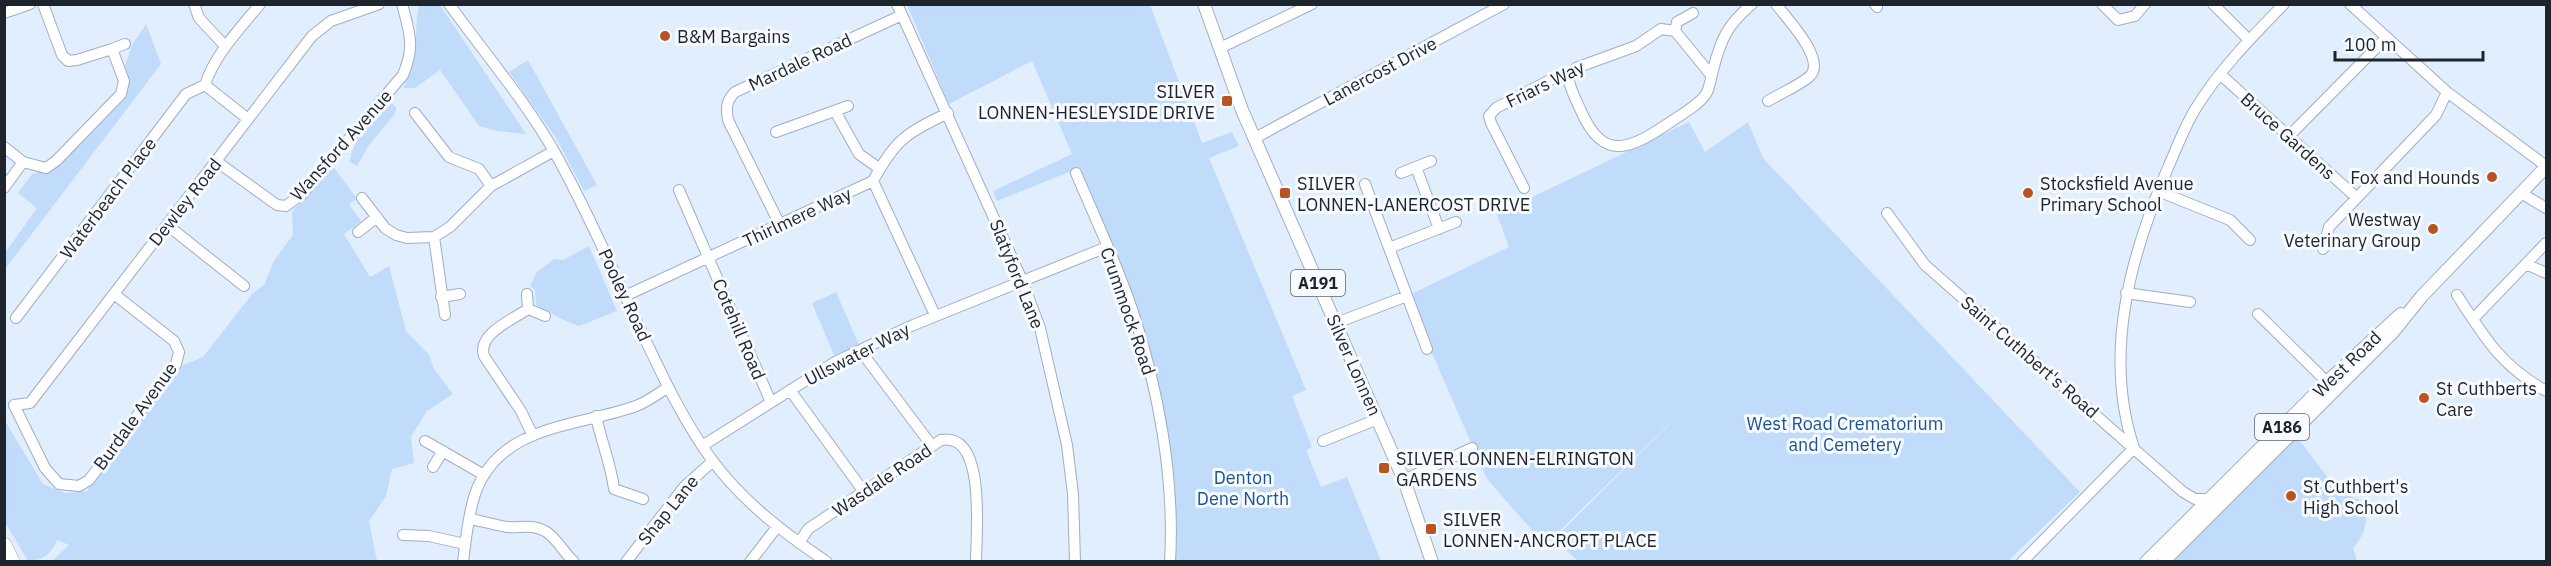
<svg xmlns="http://www.w3.org/2000/svg" width="2551" height="566" font-family="'IBM Plex Sans',sans-serif">
  <style>
    .green { fill: #c1dbfb }
    .lines { fill: none; stroke-linecap: round; stroke-linejoin: round }
    .minor-casing { stroke: #9faec0; stroke-width: 12 }
    .major-casing { stroke: #9faec0; stroke-width: 14 }
    .highway-casing { stroke: #9faec0; stroke-width: 16 }
    .minor { stroke: #fff; stroke-width: 10 }
    .major { stroke: #fff; stroke-width: 12 }
    .highway { stroke: #fff; stroke-width: 15 }
    .poi-dot { fill: #b95422; stroke: #f7fafe; stroke-width: 2 }
    .labels { text-anchor: middle; dominant-baseline: central; stroke-width: 6; stroke-linejoin: round; paint-order: stroke }
    .shield { fill: #f7fafe; stroke: #5f646a; stroke-width: 1.5 }
    .shield-label { font-size: 16px; font-weight: bold; fill: #1e242b }
    .poi-label { font-size: 18px; fill: #1e242b; stroke: #f7fafe; text-anchor: start }
    .street-label { font-size: 18px; fill: #1e242b; stroke: #f7fafe }
    .park-label { font-size: 18px; fill: #1d5390; stroke: #f7fafe }
  </style>
  <rect width="100%" height="100%" fill="#e1eefe"/>
  <!-- green -->
  <path class="green" d="M419 5H440L526 134 497 131 479 126 440 70 415 88H403C420 59 413 36 419 5Z
    M907 5H1150L1202 143 1232 132 1239 146 1209 158 1306 390 1292 396 1312 447 1306 450 1321 487 1347 477 1381 561H1175L1167 443 1109 238 1079 168 997 201 993 191 1072 154 1032 61 949 104Z
    M146 24 161 64 6 268 5 253 37 208 18 193 32 174 57 167 122 102 128 83 125 66 132 45Z
    M528 60 597 185 584 191 556 138 509 72Z
    M392 103 396 107 395 114 369 145 357 166 350 162C351 142 376 114 392 103Z
    M1689 122 1705 152 1748 122 1763 158 2080 492 2008 561H1578L1554 539 1697 397 1545 545 1487 479 1407 296 1509 247 1497 214Z
    M333 166 357 199 349 204 361 221 344 234 370 277 389 266 406 331 429 355 434 369 453 394 427 411 411 437 414 463 392 469 386 496 369 521 377 561H52L69 545 57 540C52 553 43 561 28 561L5 522 4 419 43 484 65 493 87 491 181 366 203 357 253 293 264 285 274 261 293 235 292 212Z
    M589 246 617 311 579 326C561 320 552 313 536 305L535 290 530 286 537 272 554 259 563 260Z
    M836 292 859 345 834 355 812 303Z
    M2297 437 2338 491 2366 503C2368 522 2365 535 2353 548L2357 561 2170 562Z"/>
  <g class="lines">
    <defs>
      <path id="minor" d="M194 4 199 18 225 46
        M449 4C483 51 527 103 555 153 588 212 615 275 644 337 664 379 684 422 712 460 743 502 784 533 827 562
        M897 4 1022 280 1040 328 1067 445 1073 494 1075 562
        M1875 4 1877 7
        M2102 4 2118 20 2135 16 2145 4
        M2213 4 2249 40
        M2350 4 2447 92 2546 166
        M4 13 30 4
        M1693 13 1677 22 1675 31 1711 75
        M1220 48 1312 4
        M112 49 125 44
        M2220 74 2357 198
        M1568 77C1570 89 1576 100 1581 111 1604 164 1632 148 1672 121 1682 114 1702 103 1707 92 1710 86 1711 77 1713 70 1721 39 1727 25 1752 4
        M1768 101C1781 93 1798 86 1809 77 1828 61 1787 19 1776 4
        M835 111 859 154 880 169
        M415 113 449 157 479 169 491 186
        M248 119 205 85C215 54 239 30 260 4
        M776 132 848 106
        M2288 137 2386 38
        M1255 138 1504 4
        M4 147 23 162 46 168 56 161 121 94 124 81 112 49 77 60 68 61 62 55 43 4
        M216 161 277 205 286 206 302 194 403 75C415 46 410 34 402 4
        M1416 167 1439 229
        M1076 173C1095 218 1116 262 1132 309 1158 387 1175 478 1170 562
        M1401 173 1431 161
        M873 181 935 315
        M1365 184 1427 349
        M4 188 23 162
        M1524 188 1491 123 1489 116 1496 108 1552 79 1568 77 1576 68 1636 46 1661 29 1675 31
        M679 190 770 400
        M2158 191 2230 220 2250 240
        M2521 193 2546 208
        M362 198 385 228 396 235 407 238 434 237 450 227 491 186 554 151
        M1887 213 1925 265 2183 492 2195 499H2209
        M167 225 244 286
        M780 225 728 120C726 108 726 101 735 92L902 15
        M358 232 377 217
        M434 237 445 315
        M1389 248 1456 222
        M2323 249 2329 227 2436 115 2447 92
        M2528 265 2546 273
        M2126 293 2190 302
        M527 294 528 309 545 316
        M2457 295C2485 338 2500 365 2546 391
        M625 296 873 181C895 140 906 133 948 113
        M441 297 460 294
        M528 309C512 320 477 334 484 356L521 411 532 434
        M2258 314 2333 388
        M16 318 186 94 205 85
        M2473 319 2546 243
        M1336 323 1407 296
        M860 350 932 446
        M790 390 864 492
        M14 405 30 403 312 36 331 21 379 4
        M14 405 45 468 59 484 79 486 89 480 176 364 179 352 174 341 114 294
        M596 416C601 441 611 464 614 489L643 499
        M425 441 484 475
        M1323 441 1378 419
        M702 446 835 362 911 326 1107 247
        M433 467 443 451
        M1404 480 1472 448
        M470 519C482 521 495 525 507 527 521 528 532 524 545 531 557 538 563 552 574 562
        M403 535 429 536 465 544
        M799 543 808 529 941 440C987 431 976 534 976 562
        M463 562C466 539 468 515 475 494 499 424 578 427 636 406 647 402 658 394 668 387
        M626 562 684 487 713 461
        M750 562 777 527
        M2022 562 2134 448C2103 355 2130 257 2167 170 2176 150 2184 127 2196 108 2220 69 2252 37 2284 4"/>
      <path id="major" d="M1204 4 1242 110 1404 480 1432 562
        M2146 562 2327 382 2401 314
        M2163 562 2393 332 2422 296 2546 167"/>
      <path id="highway" d="M4 545 12 562"/>
    </defs>
    <!-- minor casing -->
    <use href="#minor" class="minor-casing"/>
    <!-- major casing -->
    <use href="#major" class="major-casing"/>
    <!-- highway casing -->
    <use href="#highway" class="highway-casing"/>
    <!-- minor -->
    <use href="#minor" class="minor"/>
    <!-- major -->
    <use href="#major" class="major"/>
    <!-- highway -->
    <use href="#highway" class="highway"/>
  </g>
  <!-- markers -->
  <g class="poi-dot">
    <circle cx="665" cy="36" r="6"/>
    <rect x="1221" y="95" width="12" height="12" rx="3"/>
    <circle cx="2492" cy="177" r="6"/>
    <rect x="1279" y="187" width="12" height="12" rx="3"/>
    <circle cx="2028" cy="193" r="6"/>
    <circle cx="2433" cy="229" r="6"/>
    <circle cx="2424" cy="398" r="6"/>
    <rect x="1378" y="462" width="12" height="12" rx="3"/>
    <circle cx="2291" cy="496" r="6"/>
    <rect x="1425" y="523" width="12" height="12" rx="3"/>
  </g>
  <g class="labels">
    <!-- shield labels -->
    <g class="shield">
      <rect x="1291" y="270" width="54" height="26" rx="4.5"/>
      <rect x="2255" y="414" width="54" height="26" rx="4.5"/>
    </g>
    <g class="shield-label">
      <text x="1318" y="283">A191</text>
      <text x="2282" y="427">A186</text>
    </g>
    <!-- poi labels -->
    <g class="poi-label">
      <text x="677" y="36">B&amp;M Bargains</text>
      <text x="1215" y="91" text-anchor="end">SILVER<tspan x="1215" dy="21">LONNEN-HESLEYSIDE DRIVE</tspan></text>
      <text x="2480" y="177" text-anchor="end">Fox and Hounds</text>
      <text x="1297" y="183">SILVER<tspan x="1297" dy="21">LONNEN-LANERCOST DRIVE</tspan></text>
      <text x="2040" y="183">Stocksfield Avenue<tspan x="2040" dy="21">Primary School</tspan></text>
      <text x="2421" y="219" text-anchor="end">Westway<tspan x="2421" dy="21">Veterinary Group</tspan></text>
      <text x="2436" y="388">St Cuthberts<tspan x="2436" dy="21">Care</tspan></text>
      <text x="1396" y="458">SILVER LONNEN-ELRINGTON<tspan x="1396" dy="21">GARDENS</tspan></text>
      <text x="2303" y="486">St Cuthbert's<tspan x="2303" dy="21">High School</tspan></text>
      <text x="1443" y="519">SILVER<tspan x="1443" dy="21">LONNEN-ANCROFT PLACE</tspan></text>
    </g>
    <!-- street labels -->
    <g class="street-label">
      <text transform="translate(800 62) rotate(-25)">Mardale Road</text>
      <text transform="translate(1380 71) rotate(-28)">Lanercost Drive</text>
      <text transform="translate(1545 84) rotate(-26)">Friars Way</text>
      <text transform="translate(2288 136) rotate(42)">Bruce Gardens</text>
      <text transform="translate(341 145) rotate(-48)">Wansford Avenue</text>
      <text transform="translate(108 198) rotate(-53)">Waterbeach Place</text>
      <text transform="translate(185 202) rotate(-52)">Dewley Road</text>
      <text transform="translate(797 217) rotate(-25)">Thirlmere Way</text>
      <text transform="translate(1017 274) rotate(68)">Slatyford Lane</text>
      <text transform="translate(625 295) rotate(65)">Pooley Road</text>
      <text transform="translate(1128 311) rotate(71)">Crummock Road</text>
      <text transform="translate(739 329) rotate(67)">Cotehill Road</text>
      <text transform="translate(857 354) rotate(-27)">Ullswater Way</text>
      <text transform="translate(2030 357) rotate(41)">Saint Cuthbert's Road</text>
      <text transform="translate(2347 364) rotate(-44)">West Road</text>
      <text transform="translate(1354 365) rotate(66)">Silver Lonnen</text>
      <text transform="translate(135 416) rotate(-54)">Burdale Avenue</text>
      <text transform="translate(882 480) rotate(-34)">Wasdale Road</text>
      <text transform="translate(668 510) rotate(-51)">Shap Lane</text>
    </g>
    <!-- park labels -->
    <g class="park-label">
      <text x="1845" y="423">West Road Crematorium<tspan x="1845" dy="21">and Cemetery</tspan></text>
      <text x="1243" y="477">Denton<tspan x="1243" dy="21">Dene North</tspan></text>
    </g>
  </g>
  <!-- border -->
  <rect width="2551" height="566" fill="none" stroke="#1e242b" stroke-width="12"/>
  <!-- scale -->
  <path d="M2335 51v9h148v-9" fill="none" stroke="#1e242b" stroke-width="3"/>
  <text x="2344" y="51" font-size="18" fill="#1e242b" stroke="#f7fafe" stroke-width="4.5" paint-order="stroke">100 m</text>
</svg>
